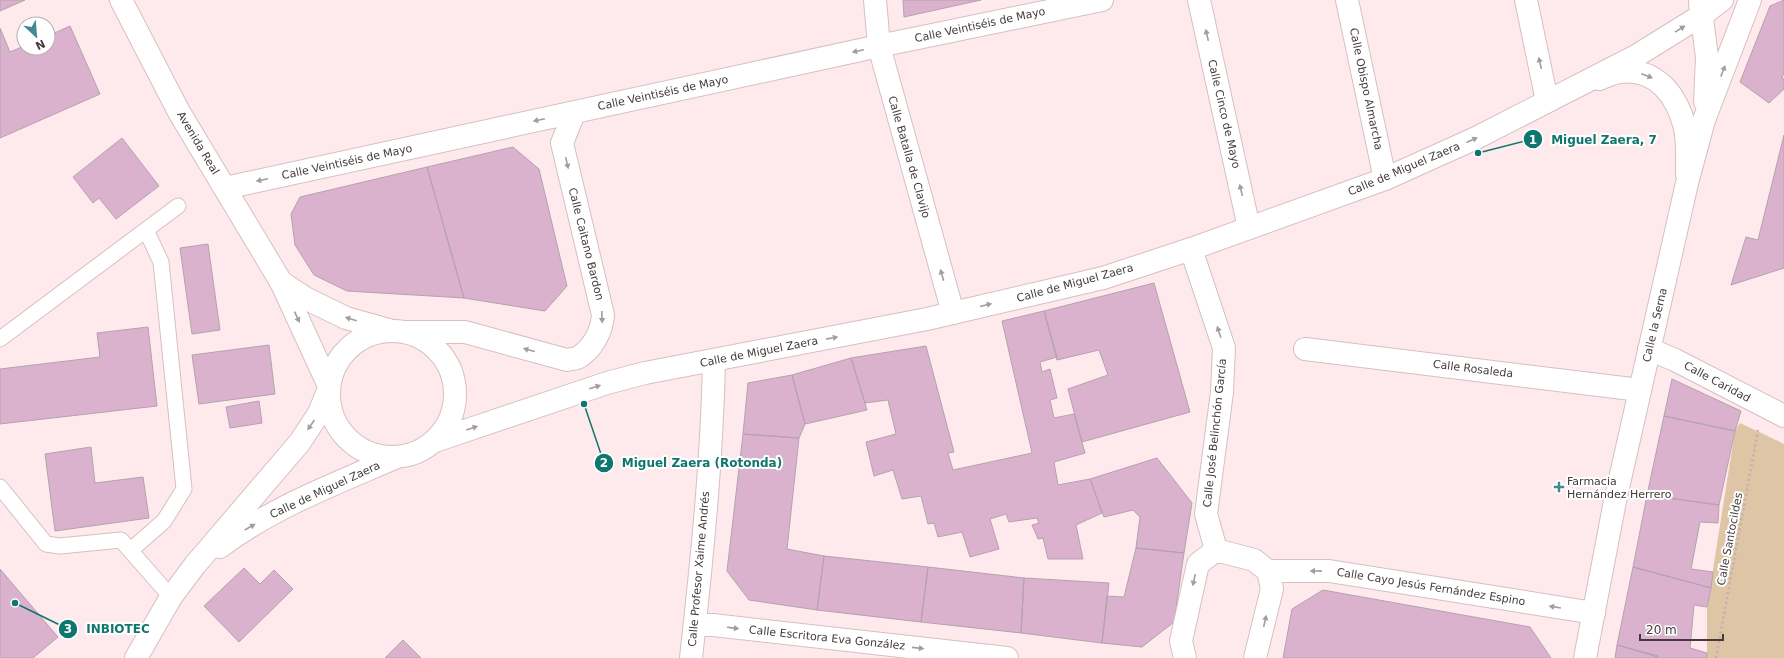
<svg xmlns="http://www.w3.org/2000/svg" width="1784" height="658" font-family="'DejaVu Sans',sans-serif">
  <style>
    .green { fill: #ddc5a6 }
    .building { fill: #dab2ce; stroke: #b4a2ae }
    .lines { fill: none; stroke-linecap: round; stroke-linejoin: round }
    .lane-casing { stroke: #d6bfc1; stroke-width: 17 }
    .street-casing { stroke: #d6bfc1; stroke-width: 24 }
    .secondary-casing { stroke: #d6bfc1; stroke-width: 24 }
    .path { stroke: #c1b0b2; stroke-width: 2.5; stroke-dasharray: 2 3; stroke-linecap: butt }
    .lane { stroke: #fff; stroke-width: 15 }
    .street { stroke: #fff; stroke-width: 22 }
    .secondary { stroke: #fff; stroke-width: 22 }
    .oneway { fill: #a19c9d }
    .poi-dot { fill: #438993; stroke: #fff; stroke-width: 1.5 }
    .labels { text-anchor: middle; dominant-baseline: central; stroke-width: 4; stroke-linejoin: round; paint-order: stroke }
    .street-label { font-size: 11px; fill: #433a3b; stroke: #fff }
    .poi-label { font-size: 11px; fill: #433a3b; stroke: #fff; text-anchor: start }
    .leader { fill: none; stroke: #0f766e; stroke-width: 1.5 }
    .callout-dot { fill: #0f766e; stroke: #fff; stroke-width: 1.5 }
    .mark-label { font-size: 12px; text-anchor: middle; font-weight: bold; fill: #fff }
    .callout-label { font-size: 12px; text-anchor: middle; font-weight: bold; fill: #0f766e; stroke: #fff; stroke-width: 4; stroke-linejoin: round; paint-order: stroke }
  </style>
  <rect width="100%" height="100%" fill="#feeaec"/>
  <!-- green -->
  <path class="green" d="M1740 423 1784 444V658H1707V607L1735 431Z"/>
  <!-- building -->
  <path class="building" d="M0 0H25L0 11Z
    M903 0H981L904 17Z
    M1784 0V73L1782 78 1784 79V89L1769 103 1740 82 1770 6Z
    M70 26 100 94 0 138V28L10 52 24 46V48H48V36Z
    M1784 135V268L1731 285 1746 237 1758 240Z
    M122 138 159 186 116 219 99 198 93 203 73 177Z
    M513 147 539 169 567 286 545 311 464 298 427 167Z
    M427 167 464 298 347 291 314 275 295 245 291 214 300 197Z
    M208 244 220 330 192 334 180 248Z
    M1154 283 1190 412 1082 442 1068 389 1108 375 1099 350 1057 360 1044 311Z
    M1044 311 1057 357 1040 362 1042 372 1050 369 1057 398 1050 400 1054 418 1074 414 1085 453 1054 462 1058 485 1090 479 1102 513 1076 525 1083 559H1048L1043 538 1038 539 1032 525 1039 523 1037 518 1009 522 1006 514 990 519 999 549 970 557 962 532 938 537 934 523 928 524 921 496 902 499 893 470 874 476 866 442 896 434 888 400 865 403 851 358 926 346 954 452 948 453 953 470 1032 453 1002 321Z
    M148 327 157 406 0 424V369L100 357 97 333Z
    M269 345 275 394 199 404 192 355Z
    M851 358 867 410 805 424 792 375Z
    M792 375 805 424 799 438 743 434 748 383Z
    M1672 379 1741 411 1735 431 1664 416Z
    M259 401 262 423 230 428 226 407Z
    M1664 416 1735 431 1719 505 1647 495Z
    M743 434 799 438 787 549 824 556 817 610 749 600 727 571Z
    M91 447 95 483 143 477 149 518 55 531 45 454Z
    M1157 458 1192 503 1184 553 1136 548 1140 517 1133 510 1104 517 1090 479Z
    M1647 495 1719 505 1718 523 1700 522 1691 569 1713 572 1711 588 1633 567Z
    M1136 548 1184 553 1174 622 1142 647 1102 643 1107 596 1124 597Z
    M824 556 928 567 921 622 817 610Z
    M928 567 1024 578 1021 633 921 622Z
    M1633 567 1711 588 1707 607 1694 605 1690 648 1707 653V658H1661L1617 645Z
    M244 568 260 584 274 570 293 589 239 642 204 606Z
    M0 569 58 637 33 658H0Z
    M1024 578 1109 583 1102 643 1021 633Z
    M1323 590 1530 627 1551 658H1283L1292 609Z
    M403 640 421 658H385Z
    M1617 645 1658 656 1657 658H1615Z"/>
  <g class="lines">
    <defs>
      <path id="lane" d="M0 339 178 206
        M0 487 46 544 60 546 121 540 171 597
        M131 550 164 521 184 489 161 262 146 230"/>
      <path id="street" d="M875 0 879 46 953 313
        M1199 0 1249 228
        M1347 0 1385 179
        M1526 0 1547 101
        M1599 79C1605 77 1612 73 1619 72 1656 67 1677 95 1685 128 1688 142 1687 159 1687 174
        M225 188 879 46 1102 0
        M1191 249 1224 348 1222 392 1206 514 1216 550
        M281 282 305 298 346 318 389 330
        M407 332H465L567 360C571 359 576 359 579 357 593 348 602 331 603 315L562 143 574 113
        M1305 349 1640 390
        M1649 349 1675 360 1784 416
        M1216 550 1254 560 1268 571H1329L1594 613
        M695 623 1007 658
        M691 658C702 559 712 460 714 360
        M1185 658 1181 641 1198 564 1216 550
        M1255 658 1272 589 1268 571"/>
      <path id="secondary" d="M121 0 179 112 281 282 328 384
        M1700 3 1707 57 1705 102
        M329 394a63 63 0 1 1 126 0a63 63 0 1 1-126 0Z
        M435 441 607 383 645 373 927 319 1103 278 1191 249 1385 179 1476 138 1636 56 1702 15 1722 0
        M220 547C273 507 337 483 397 457
        M136 658 171 597 195 565 300 442 319 413 328 391
        M1585 658 1615 501 1687 183 1704 120 1750 0"/>
    </defs>
    <!-- lane casing -->
    <use href="#lane" class="lane-casing"/>
    <!-- street casing -->
    <use href="#street" class="street-casing"/>
    <!-- secondary casing -->
    <use href="#secondary" class="secondary-casing"/>
    <!-- path -->
    <path class="path" d="M1716 658 1758 430"/>
    <!-- lane -->
    <use href="#lane" class="lane"/>
    <!-- street -->
    <use href="#street" class="street"/>
    <!-- secondary -->
    <use href="#secondary" class="secondary"/>
  </g>
  <!-- one-way arrows -->
  <defs><path id="oneway-solid" d="M-6-.8H1V-3.2L6.5 0L1 3.2V.8H-6Z"/></defs>
  <g class="oneway">
    <use href="#oneway-solid" transform="translate(1680 29) rotate(-32)"/>
    <use href="#oneway-solid" transform="translate(1207 35) rotate(-103)"/>
    <use href="#oneway-solid" transform="translate(858 51) rotate(168)"/>
    <use href="#oneway-solid" transform="translate(1540 63) rotate(-103)"/>
    <use href="#oneway-solid" transform="translate(1723 71) rotate(-69)"/>
    <use href="#oneway-solid" transform="translate(1647 76) rotate(21)"/>
    <use href="#oneway-solid" transform="translate(539 120) rotate(168)"/>
    <use href="#oneway-solid" transform="translate(1472 140) rotate(-25)"/>
    <use href="#oneway-solid" transform="translate(567 163) rotate(77)"/>
    <use href="#oneway-solid" transform="translate(262 180) rotate(168)"/>
    <use href="#oneway-solid" transform="translate(1241 190) rotate(-103)"/>
    <use href="#oneway-solid" transform="translate(942 275) rotate(-106)"/>
    <use href="#oneway-solid" transform="translate(986 305) rotate(-14)"/>
    <use href="#oneway-solid" transform="translate(297 317) rotate(65)"/>
    <use href="#oneway-solid" transform="translate(602 317) rotate(88)"/>
    <use href="#oneway-solid" transform="translate(351 319) rotate(-163)"/>
    <use href="#oneway-solid" transform="translate(1219 332) rotate(-108)"/>
    <use href="#oneway-solid" transform="translate(832 338) rotate(-11)"/>
    <use href="#oneway-solid" transform="translate(529 350) rotate(-165)"/>
    <use href="#oneway-solid" transform="translate(595 387) rotate(-18)"/>
    <use href="#oneway-solid" transform="translate(311 425) rotate(124)"/>
    <use href="#oneway-solid" transform="translate(472 428) rotate(-19)"/>
    <use href="#oneway-solid" transform="translate(250 527) rotate(-30)"/>
    <use href="#oneway-solid" transform="translate(1316 571) rotate(-179)"/>
    <use href="#oneway-solid" transform="translate(1194 580) rotate(102)"/>
    <use href="#oneway-solid" transform="translate(1555 607) rotate(-171)"/>
    <use href="#oneway-solid" transform="translate(1265 621) rotate(-77)"/>
    <use href="#oneway-solid" transform="translate(733 628) rotate(7)"/>
    <use href="#oneway-solid" transform="translate(918 648) rotate(6)"/>
  </g>
  <!-- markers -->
  <path class="poi-dot" d="M1557 481h4v4h4v4h-4v4h-4v-4h-4v-4h4z"/>
  <g class="labels">
    <!-- street labels -->
    <g class="street-label">
      <text transform="translate(980 25) rotate(-12)">Calle Veintiséis de Mayo</text>
      <text transform="translate(1366 89) rotate(78)">Calle Obispo Almarcha</text>
      <text transform="translate(663 93) rotate(-12)">Calle Veintiséis de Mayo</text>
      <text transform="translate(1224 114) rotate(77)">Calle Cinco de Mayo</text>
      <text transform="translate(198 143) rotate(59)">Avenida Real</text>
      <text transform="translate(909 157) rotate(74)">Calle Batalla de Clavijo</text>
      <text transform="translate(347 162) rotate(-12)">Calle Veintiséis de Mayo</text>
      <text transform="translate(1404 169) rotate(-23)">Calle de Miguel Zaera</text>
      <text transform="translate(586 244) rotate(76)">Calle Caitano Bardon</text>
      <text transform="translate(1075 283) rotate(-15)">Calle de Miguel Zaera</text>
      <text transform="translate(1655 325) rotate(-77)">Calle la Serna</text>
      <text transform="translate(759 352) rotate(-11)">Calle de Miguel Zaera</text>
      <text transform="translate(1473 369) rotate(7)">Calle Rosaleda</text>
      <text transform="translate(1717 382) rotate(28)">Calle Caridad</text>
      <text transform="translate(1215 433) rotate(-84)">Calle José Belinchón García</text>
      <text transform="translate(325 490) rotate(-25)">Calle de Miguel Zaera</text>
      <text transform="translate(1730 539) rotate(-79)">Calle Santocildes</text>
      <text transform="translate(699 569) rotate(-85)">Calle Profesor Xaime Andrés</text>
      <text transform="translate(1431 587) rotate(9)">Calle Cayo Jesús Fernández Espino</text>
      <text transform="translate(827 638) rotate(6)">Calle Escritora Eva González</text>
    </g>
    <!-- poi labels -->
    <g class="poi-label">
      <text x="1567" y="481">Farmacia<tspan x="1567" dy="13">Hernández Herrero</tspan></text>
    </g>
  </g>
  <!-- callouts -->
  <path class="leader" d="M1478 153L1533 139M584 404L604 463M15 603L68 629"/>
  <g class="callout-dot">
    <circle cx="1478" cy="153" r="4"/>
    <circle cx="584" cy="404" r="4"/>
    <circle cx="15" cy="603" r="4"/>
    <circle cx="1533" cy="139" r="10"/>
    <circle cx="604" cy="463" r="10"/>
    <circle cx="68" cy="629" r="10"/>
  </g>
  <g class="mark-label">
    <text x="1533" y="144">1</text>
    <text x="604" y="467">2</text>
    <text x="68" y="633">3</text>
  </g>
  <g class="callout-label">
    <text x="1604" y="144">Miguel Zaera, 7</text>
    <text x="702" y="467">Miguel Zaera (Rotonda)</text>
    <text x="118" y="633">INBIOTEC</text>
  </g>
  <!-- north arrow -->
  <g transform="translate(36 36) rotate(154)"><circle r="19" fill="#ffffff" stroke="#b4b0b1"/>
  <path d="M0-3L7 15L0 10L-7 15Z" fill="#438993"/>
  <text y="-6" font-size="11" font-weight="bold" text-anchor="middle" fill="#433a3b">N</text>
  </g>
  <!-- scale -->
  <path d="M1640 634v6h83v-6" fill="none" stroke="#433a3b" stroke-width="2"/>
  <text x="1646" y="634" font-size="12" fill="#433a3b" stroke="#ffffff" stroke-width="3" paint-order="stroke">20 m</text>
</svg>
